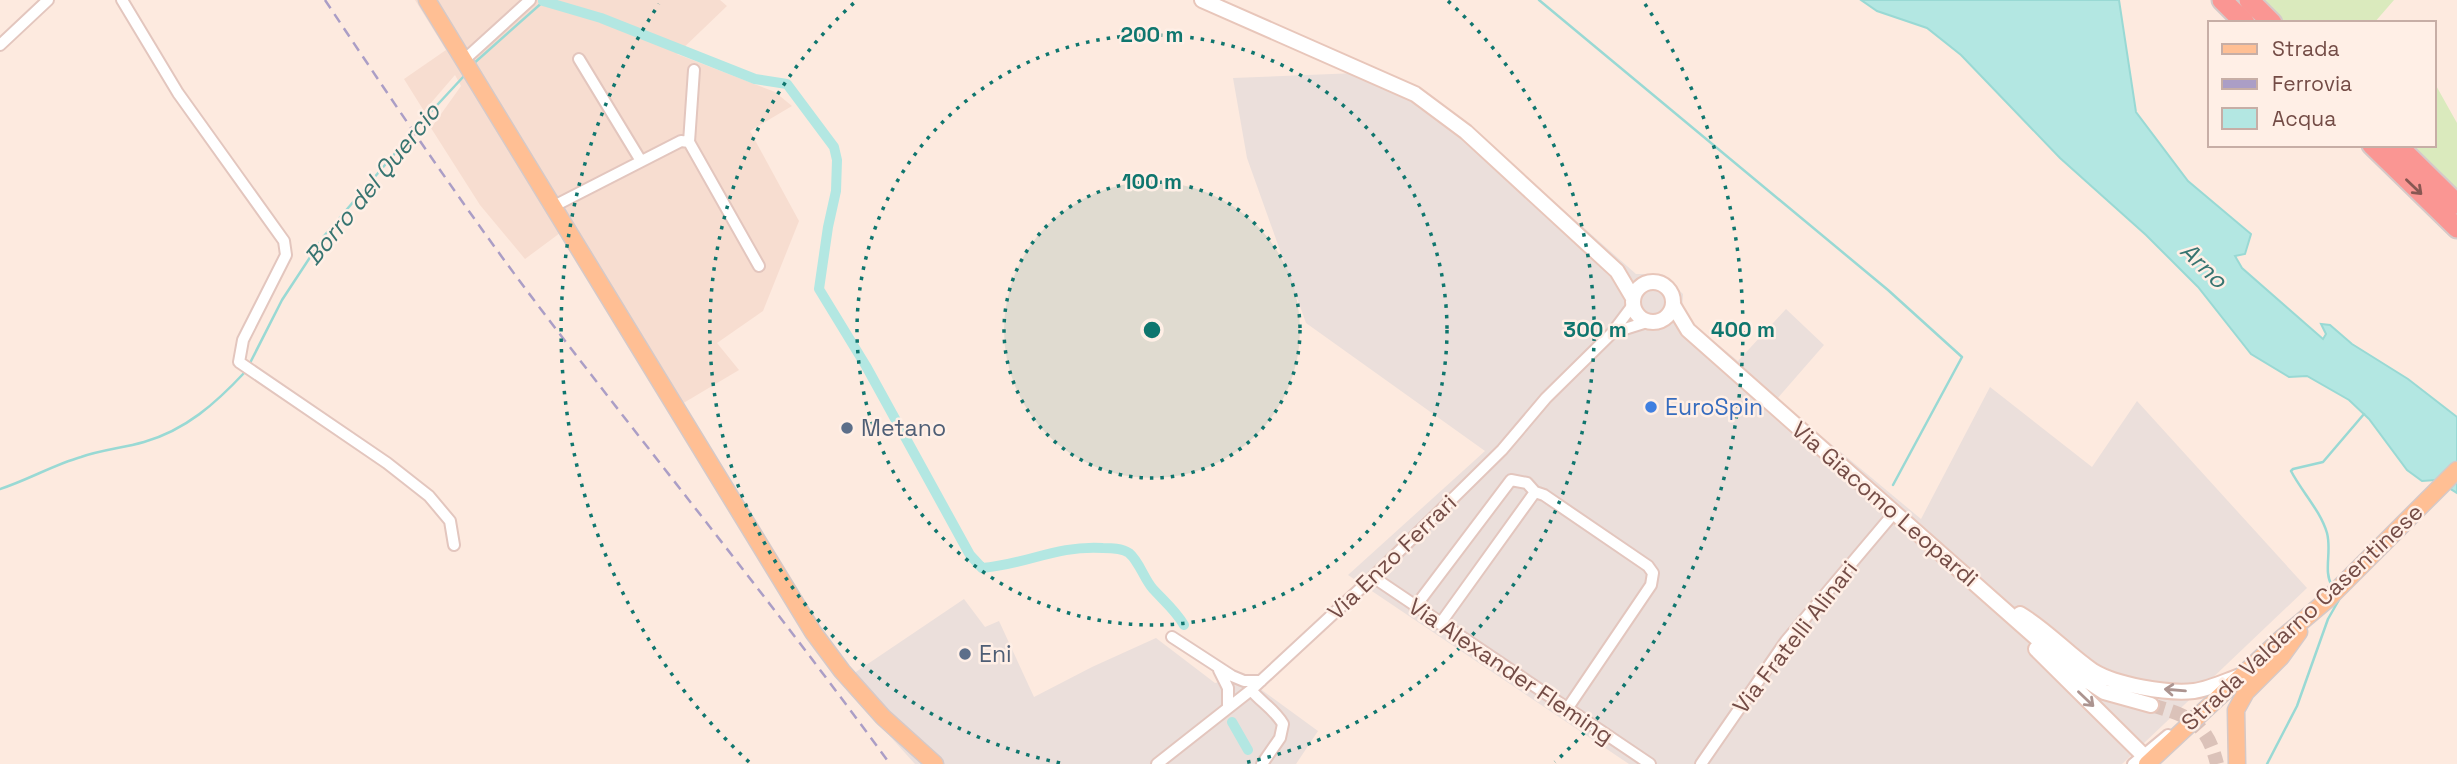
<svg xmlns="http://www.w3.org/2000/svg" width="2457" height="764" font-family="'Space Grotesk',sans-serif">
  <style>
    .residential { fill: #f7ddd0 }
    .industrial { fill: #ebdfdb }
    .green { fill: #daeabd }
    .water { fill: #b3e7e2; stroke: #99d9d4; stroke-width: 2 }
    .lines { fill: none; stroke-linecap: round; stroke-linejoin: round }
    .stream { stroke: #99d9d4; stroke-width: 2.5 }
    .canal { stroke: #b3e7e2; stroke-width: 10 }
    .secondary-tunnel { stroke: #dbc2b9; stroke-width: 14; stroke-dasharray: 14 7; stroke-linecap: butt }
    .street-casing { stroke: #e3c6be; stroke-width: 14 }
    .secondary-casing { stroke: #e8c6ba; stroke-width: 18 }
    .primary-casing { stroke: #d5c9c8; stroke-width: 19 }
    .highway-casing { stroke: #d5c9c8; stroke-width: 23 }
    .street { stroke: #fff; stroke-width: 10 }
    .secondary { stroke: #fff; stroke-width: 14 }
    .primary { stroke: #ffbf94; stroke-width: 16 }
    .highway { stroke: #fa9693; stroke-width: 19 }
    .rail { stroke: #ab9ec6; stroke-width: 2.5; stroke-dasharray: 10 7; stroke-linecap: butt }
    .oneway { stroke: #885752 }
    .oneway2 { stroke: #ac9490 }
    .ring { fill: none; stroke: #0f766e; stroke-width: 3.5; stroke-dasharray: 3.5 7 }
    .shop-dot { fill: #3f7fe0; stroke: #ffefe6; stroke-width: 2.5 }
    .service-dot { fill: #5c6f8a; stroke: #ffefe6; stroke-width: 2.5 }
    .labels { text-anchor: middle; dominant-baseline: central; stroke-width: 5; stroke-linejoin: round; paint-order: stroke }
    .shop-label { font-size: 23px; fill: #366cbe; stroke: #ffefe6; text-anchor: start }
    .service-label { font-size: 23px; fill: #4e5e75; stroke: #ffefe6; text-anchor: start }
    .street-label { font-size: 23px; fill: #744c46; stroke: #ffefe6 }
    .water-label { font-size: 24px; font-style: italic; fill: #377470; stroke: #ffefe6 }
    .centre { fill: #0f766e; stroke: #ffefe6; stroke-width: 3.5 }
    .ring-label { font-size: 21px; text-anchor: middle; font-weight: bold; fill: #0f766e; stroke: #ffefe6; stroke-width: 5; stroke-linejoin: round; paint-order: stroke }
  </style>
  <rect width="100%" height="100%" fill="#fdeadf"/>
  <!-- residential -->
  <path class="residential" d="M415 0H720L727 6 677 54 775 92 792 106 750 131 799 221 763 311 717 343 739 370 670 411 560 233 525 259 480 205 431 128 461 86 455 75 424 111 404 79 446 50Z"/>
  <!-- industrial -->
  <path class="industrial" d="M1382 72 1417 88 1460 118 1636 274H1662L1683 294 1682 315 1738 361 1786 309 1824 345 1777 399 1921 519 1990 387 2092 467 2137 401 2307 588 2122 764H1629L1348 575 1485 451 1306 323 1247 158 1233 78Z
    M964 599 985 627 999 621 1034 697 1092 667 1156 638 1215 683 1244 677 1318 731 1296 764H915L841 682Z"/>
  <!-- green -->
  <path class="green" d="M2263 0H2394L2374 23H2286Z
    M2434 82 2457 123V190L2411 145H2434Z"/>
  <!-- water -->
  <path class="water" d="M1861 0H2119L2136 112 2188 181 2251 234 2245 254 2235 256 2242 268 2323 339 2326 334 2321 324 2330 325 2352 344 2408 379 2457 417V493L2436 480 2422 481 2407 470 2369 419 2349 400 2307 376 2289 377 2251 354 2198 287 2146 235 2060 158 1961 55 1927 28 1877 11Z"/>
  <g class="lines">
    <!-- stream -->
    <path class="stream" d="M1539 0 1888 290 1962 357 1893 485
      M472 65 545 0
      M250 363 282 300 324 236 427 116 464 76
      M0 489C28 480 53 465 81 457 101 450 123 448 144 442 186 430 216 403 245 372
      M2332 586C2323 571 2332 552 2327 533 2320 510 2302 492 2291 471L2293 469 2323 462 2364 414
      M2267 764 2297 706 2328 619 2340 598"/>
    <!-- canal -->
    <path class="canal" d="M543 1 601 18 755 79 787 84 834 147 837 160 836 191 828 227 819 289 866 366 970 555 982 568C1025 565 1056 545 1103 548 1111 548 1122 548 1129 553 1139 561 1144 579 1153 589 1164 601 1176 611 1184 625
      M1232 722 1248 750"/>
    <!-- secondary-tunnel -->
    <path class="secondary-tunnel" d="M2151 705C2190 716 2207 723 2217 764"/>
    <defs>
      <path id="street" d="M122 0 178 93 284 241 286 255 243 340 239 362 387 463 429 496 450 521 454 545
        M0 45 48 0
        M579 59 641 161
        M464 60 530 0
        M694 70 689 142 759 266
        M554 206 681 141 689 142
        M1612 333 1647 322
        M1373 577 1650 764
        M1415 607 1511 480 1527 483 1535 492 1544 495 1648 566 1653 573 1651 585 1567 709
        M1440 624 1535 492
        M1172 637 1232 676 1244 681H1261
        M1219 670 1228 688V708
        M1251 690C1261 702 1275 710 1283 724L1280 738 1262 764
        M1157 764 1251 690 1373 577 1502 450 1546 398 1612 333 1633 305
        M1701 764 1786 641 1894 513
        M2133 764 2168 735"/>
      <path id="secondary" d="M1202 0 1415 94 1466 132 1617 271 1633 298
        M1633 302a20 20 0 1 1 40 0a20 20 0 1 1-40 0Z
        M1673 305 1688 330 2077 674 2104 692 2151 705
        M2020 614C2047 630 2068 654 2093 671 2116 685 2167 694 2194 691 2209 689 2226 681 2240 676
        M2036 649 2143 755"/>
      <path id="primary" d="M427 0 813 632 842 671 883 717 935 764
        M2147 764 2282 638 2327 600 2457 470
        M2237 764 2236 710 2246 692 2281 657 2299 632"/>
      <path id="highway" d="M2222 0 2245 23
        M2249 0 2272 23
        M2372 145 2457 228
        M2397 145 2457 204"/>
    </defs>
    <!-- street casing -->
    <use href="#street" class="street-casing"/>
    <!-- secondary casing -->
    <use href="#secondary" class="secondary-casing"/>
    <!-- primary casing -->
    <use href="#primary" class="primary-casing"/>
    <!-- highway casing -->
    <use href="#highway" class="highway-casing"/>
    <!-- street -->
    <use href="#street" class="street"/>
    <!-- secondary -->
    <use href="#secondary" class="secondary"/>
    <!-- primary -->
    <use href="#primary" class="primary"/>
    <!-- highway -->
    <use href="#highway" class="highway"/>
    <!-- rail -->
    <path class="rail" d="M325 0C395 105 466 211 543 312 658 463 778 610 890 764"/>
  </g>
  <!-- one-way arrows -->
  <defs><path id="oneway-shaft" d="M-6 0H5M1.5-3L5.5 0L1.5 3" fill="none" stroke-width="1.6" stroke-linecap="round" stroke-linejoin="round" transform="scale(1.75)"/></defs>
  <use class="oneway" href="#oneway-shaft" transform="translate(2414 187) rotate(44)"/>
  <g class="oneway2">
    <use href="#oneway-shaft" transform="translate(2175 690) rotate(-175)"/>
    <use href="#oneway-shaft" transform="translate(2086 699) rotate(44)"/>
  </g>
  <!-- distance rings -->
  <circle cx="1152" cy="330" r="148" fill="#0f766e" fill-opacity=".12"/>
  <g class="ring">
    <circle cx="1152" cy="330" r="148"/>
    <circle cx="1152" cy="330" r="295"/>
    <path d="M1060 763A443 443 0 0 1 856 1M1448 1A443 443 0 0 1 1244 763"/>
    <path d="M749 762A591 591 0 0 1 659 4M1645 4A591 591 0 0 1 1555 762"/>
  </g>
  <!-- markers -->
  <circle class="shop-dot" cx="1651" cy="407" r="7"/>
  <g class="service-dot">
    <circle cx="847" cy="428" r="7"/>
    <circle cx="965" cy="654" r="7"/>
  </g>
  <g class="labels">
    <!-- shop labels -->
    <g class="shop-label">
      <text x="1665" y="407">EuroSpin</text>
    </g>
    <!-- service labels -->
    <g class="service-label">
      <text x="861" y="428">Metano</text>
      <text x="979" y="654">Eni</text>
    </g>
    <!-- street labels -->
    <g class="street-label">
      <text transform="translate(1885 504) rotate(41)">Via Giacomo Leopardi</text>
      <text transform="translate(1392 557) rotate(-44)">Via Enzo Ferrari</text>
      <text transform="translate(2302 617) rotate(-43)">Strada Valdarno Casentinese</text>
      <text transform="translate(1795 637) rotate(-52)">Via Fratelli Alinari</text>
      <text transform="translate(1511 671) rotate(34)">Via Alexander Fleming</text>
    </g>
    <!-- water labels -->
    <g class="water-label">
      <text transform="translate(372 184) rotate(-51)">Borro del Quercio</text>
      <text transform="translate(2204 265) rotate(44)">Arno</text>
    </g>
  </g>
  <circle cx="1152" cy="330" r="10" class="centre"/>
  <g class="ring-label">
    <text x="1152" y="42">200 m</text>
    <text x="1152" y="189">100 m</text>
    <text x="1595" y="337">300 m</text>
    <text x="1743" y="337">400 m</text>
  </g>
  <!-- legend -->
  <rect x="2208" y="21" width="228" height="126" fill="#ffefe6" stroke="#c7aea6" stroke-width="2"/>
  <rect x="2222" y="44" width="35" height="10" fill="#ffbf94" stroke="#c7aea6" stroke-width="2"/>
  <text x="2272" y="56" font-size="21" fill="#744c46">Strada</text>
  <rect x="2222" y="79" width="35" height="10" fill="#ab9ec6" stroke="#c7aea6" stroke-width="2"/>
  <text x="2272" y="91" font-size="21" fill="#744c46">Ferrovia</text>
  <rect x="2222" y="108" width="35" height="21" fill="#b3e7e2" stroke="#c7aea6" stroke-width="2"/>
  <text x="2272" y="126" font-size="21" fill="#744c46">Acqua</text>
</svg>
